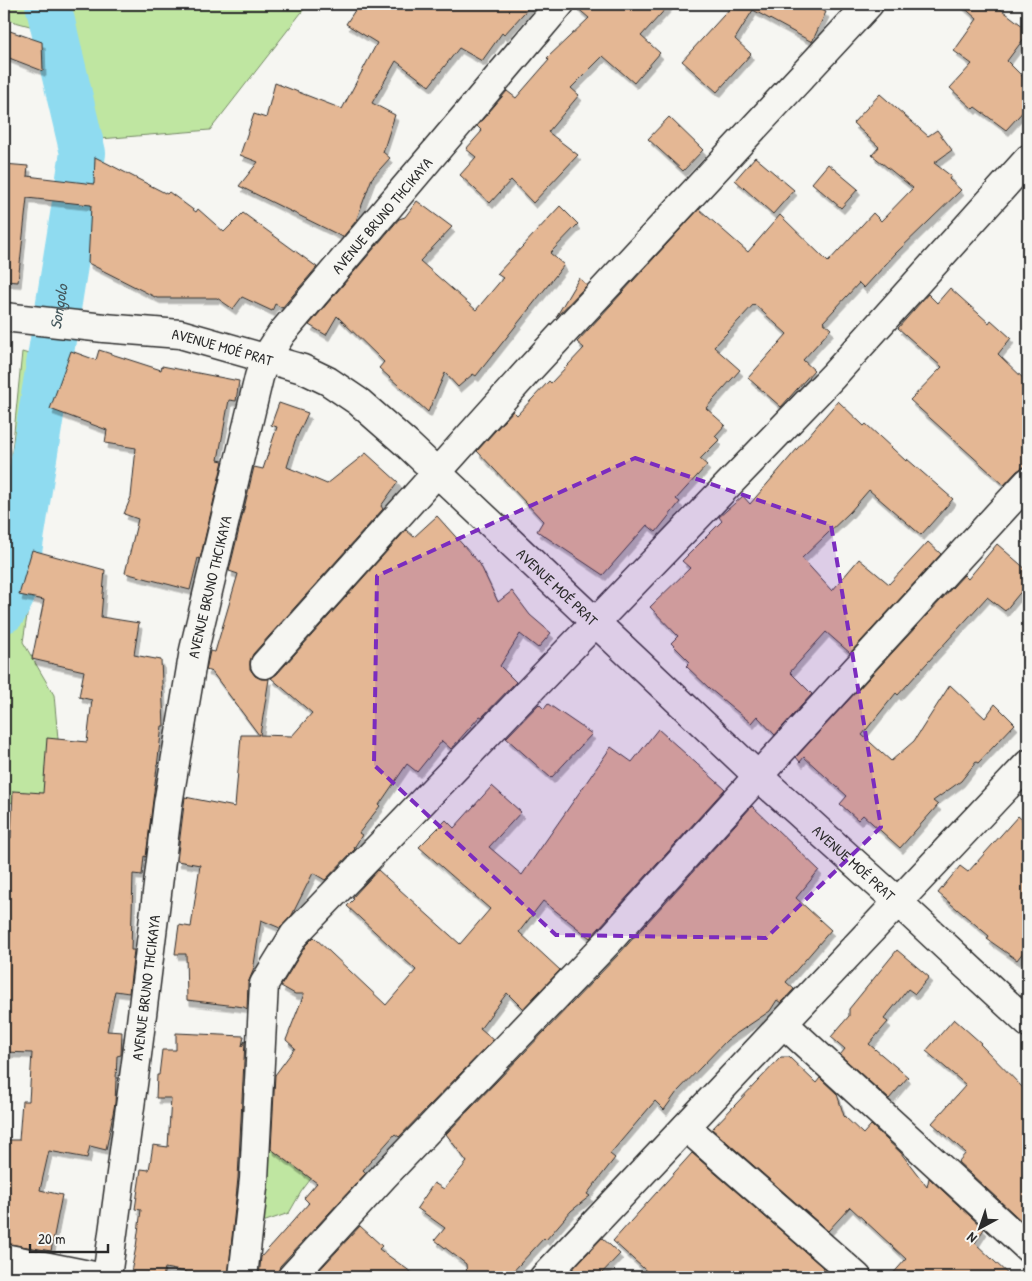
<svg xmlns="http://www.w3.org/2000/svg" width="1032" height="1281" font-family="'Patrick Hand',sans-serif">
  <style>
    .green { fill: #bfe6a1; stroke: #758866 }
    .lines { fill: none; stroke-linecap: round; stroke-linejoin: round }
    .river { stroke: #8fdbf0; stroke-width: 46 }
    .building { fill: #e4b794; stroke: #2b2b2b; filter: url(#shadow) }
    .minor-casing { stroke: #2b2b2b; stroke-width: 31 }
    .tertiary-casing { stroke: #2b2b2b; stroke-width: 31 }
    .minor { stroke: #f6f6f2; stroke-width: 28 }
    .tertiary { stroke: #f6f6f2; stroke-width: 28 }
    .marked { fill: #7b2cbf; fill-opacity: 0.2; stroke: #7b2cbf; stroke-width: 4; stroke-dasharray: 10 6; stroke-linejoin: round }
    .labels { text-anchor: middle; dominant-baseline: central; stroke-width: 4; stroke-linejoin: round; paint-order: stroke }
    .street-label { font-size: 15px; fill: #2b2b2b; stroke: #f6f6f2 }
    .water-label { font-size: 16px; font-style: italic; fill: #44575c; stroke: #f6f6f2 }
  </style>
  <defs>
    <filter id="shadow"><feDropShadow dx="3" dy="5.5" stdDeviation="0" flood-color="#0004"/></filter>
  </defs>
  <rect width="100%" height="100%" fill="#f6f6f2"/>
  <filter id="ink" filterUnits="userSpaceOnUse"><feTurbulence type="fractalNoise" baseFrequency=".02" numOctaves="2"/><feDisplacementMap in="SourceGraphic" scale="10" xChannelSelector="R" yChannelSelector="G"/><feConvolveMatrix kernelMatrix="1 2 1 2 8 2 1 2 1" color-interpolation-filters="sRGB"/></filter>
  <g filter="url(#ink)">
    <!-- green -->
    <path class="green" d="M4 4H308L210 130 100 139 74 38 4 19Z
      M22 352 65 365 23 642 54 695 63 793 4 804V532Z
      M266 1142 316 1172 301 1192 289 1213 254 1225Z"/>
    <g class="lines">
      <!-- river -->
      <path class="river" id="s1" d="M4 610 12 595 83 153 48 4"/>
    </g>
    <!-- building -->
    <path class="building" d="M359 4H532L504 35 502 33 482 61 459 48 429 86 396 61 372 103 395 115 383 152 390 158 372 178 356 221 343 237 239 186 258 162 240 155 254 114 266 118 275 83 342 109 377 43 346 24Z
      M575 4H670L641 36 660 53 634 83 603 56 571 88 579 95 548 132 578 155 533 203 511 180 490 203 460 175 476 157 466 149 482 131 477 126 507 91 516 98 549 60 547 58 589 18 575 6Z
      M734 4H809L826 12 812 42 753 10 735 39 751 54 717 92 682 61Z
      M960 4H994L1028 30V33L1007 61 1028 82V106L1006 130 975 107 973 109 950 88 972 64 954 51 977 19Z
      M4 29 42 42 43 71 4 56Z
      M880 94 928 136 937 130 952 150 934 163 951 176 949 179 961 190 896 253 864 288 859 283 823 322 831 329 803 360 814 370 781 407 748 378 787 334 754 304 714 347 740 370 706 408 725 425 715 436 719 440 700 459 707 465 676 499 680 502 656 532 647 525 603 575 537 531 543 521 477 451 513 411 517 415 549 381 551 383 584 348 577 342 699 209 748 252 780 215 828 262 873 213 881 221 913 188 872 155 879 147 853 123Z
      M669 117 703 150 683 171 648 139Z
      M95 157 167 194 169 192 196 212 198 209 224 232 243 213 317 267 282 308 275 304 272 311 242 297 233 309 217 298H157L88 263 91 205 27 198 18 282 4 281V164L28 166 27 176 94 184Z
      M755 157 794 190 773 214 735 180Z
      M828 164 858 189 841 208 812 183Z
      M417 201 452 227 420 261 476 310 503 278 497 274 560 206 578 224 550 253 564 265 476 376 473 374 458 387 445 373 428 412 379 368 384 362 337 316 326 335 309 325 399 219 405 217Z
      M579 278 587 285 556 317Z
      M950 288 989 323 991 320 1011 338 998 354 1028 383V467H1023L1017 471 1004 485 910 400 942 367 898 328 928 294 937 303Z
      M99 350 161 370 162 366 239 381 236 401 229 400 218 460 223 461 200 559 198 558 190 590 125 573 138 519 124 514 131 497 136 448 105 443 107 430 50 409 71 351 96 360Z
      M838 401 864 426 866 424 906 461 907 459 953 499 921 535 869 490 850 512 802 558 832 591 859 559 889 584 928 542 941 554 850 653 826 632 790 672 812 694 775 735 757 716 751 723 710 689 686 666 690 662 671 643 678 636 650 607 690 568 682 561 722 521 719 517 743 496 750 504Z
      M279 403 308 413 295 441 287 467 327 484 366 453 398 482 381 506 383 509 253 654 250 661V669L255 676 261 679H269L260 735 292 736 312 713 271 678 277 674 406 530 414 537 437 516 480 564 498 602 512 591 530 615 551 633 538 648 520 634 500 666 516 682 482 717 480 716 451 749 442 741 417 772 407 764 379 805 380 806 359 833 362 835 354 848 355 849 325 880 313 873 292 915 280 928 261 920 253 971 248 983 247 1009 244 1007 187 1000 186 954H175L179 925 191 927 200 865 177 861 185 797 235 807 241 735H259L212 672 206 670 210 651 215 652 238 574 229 571 254 467 263 469 277 427 271 425Z
      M997 544 1028 571V583L1005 611 987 597 898 695 896 693 862 735 891 761 914 741 950 685 985 718 995 704 1015 724 978 763 976 762 961 781 933 801 938 805 900 848 863 815 858 820 840 804 847 796 804 757 800 762 796 757 964 575 968 579Z
      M32 550 105 570 101 617 139 623 134 655 161 660 164 726H162L146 857 144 856 142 875 133 874 131 950H134L129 993 115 991 107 1031 122 1032 121 1055 117 1056 115 1103 106 1150 90 1146 87 1158 49 1151 40 1190 62 1195 51 1251 4 1243V1140H19L22 1101H29L32 1053 4 1052V839L11 838 13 791 43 793 47 738 87 742 92 700 79 697 84 671 32 659 44 600 19 595Z
      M539 704 544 709 548 704 592 734 551 778 506 738Z
      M658 729 725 789 590 938 543 901 519 932 560 970 523 1009 507 993 480 1029 493 1040 399 1137 395 1134 363 1170 366 1173 280 1266 277 1277H259L261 1257 309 1203 304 1198 317 1183 271 1149 275 1075 295 1048 286 1040 304 994H295L281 986 306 945 314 937 386 1005 416 970 347 906 354 899 352 898 378 870 460 944 490 909 419 847 446 820 454 828 492 786 521 812 489 847 522 875 611 747 632 762Z
      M752 806 819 870 796 898 831 930 786 982 794 989 781 1003 777 1000 770 1011 727 1040 677 1092 664 1110 655 1101 610 1154 615 1158 587 1194 590 1196 571 1211 546 1240 544 1238 508 1277H467L466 1264 435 1240 445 1228 417 1208 434 1183 444 1189 467 1162 446 1134 619 954Z
      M1018 816 1028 825V946L1017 960 987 939 989 936 938 893 960 866 968 872Z
      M897 950 929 977 915 994 908 989 884 1019 888 1022 869 1044 908 1077 889 1099 840 1055 845 1049 831 1037 849 1016V1009Z
      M954 1019 981 1043 980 1044 1028 1093V1227L958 1162 966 1153 932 1123 966 1085 926 1051Z
      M176 1033 244 1036 242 1046 245 1041 238 1178 228 1277H210L165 1268 163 1277H130L136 1247 141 1210 135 1209 141 1169 149 1170 153 1145 168 1147 171 1098H156L157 1075H159L162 1050H176Z
      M781 1057H789L816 1083 820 1078 837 1094 844 1116 863 1134 871 1125 901 1153 927 1187 929 1178 984 1229 975 1243 1011 1277H890L906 1259 850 1207 828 1231 712 1129Z
      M692 1153 827 1271 833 1277H653L613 1241Z
      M360 1226 382 1246 379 1249 418 1277H313Z
      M602 1238 620 1254 598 1277H565Z"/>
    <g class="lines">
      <defs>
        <g id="minor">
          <path d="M265 664 527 372 869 4"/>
          <path d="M784 1024 1028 1248"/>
          <path d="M686 1127 857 1277"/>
          <path d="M4 1258 99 1277"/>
          <path id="s2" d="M107 1277 137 1055 168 804 194 650 259 377 265 359 282 333 560 4"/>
          <path d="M243 1277 254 1179 264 984 294 935 833 376 1028 159"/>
          <path d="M292 1277 383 1177 607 943 758 776 1028 482"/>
          <path d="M544 1277 1028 764"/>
        </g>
        <g id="tertiary">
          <path id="s3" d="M4 317 104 328 180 334 303 369 328 381 359 402 408 445 758 776 898 902 1028 1023"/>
        </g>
      </defs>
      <!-- minor casing -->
      <use href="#minor" class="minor-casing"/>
      <!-- tertiary casing -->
      <use href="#tertiary" class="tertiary-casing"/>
      <!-- minor -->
      <use href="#minor" class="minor"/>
      <!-- tertiary -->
      <use href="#tertiary" class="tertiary"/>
    </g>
  </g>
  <!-- marked area -->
  <path class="marked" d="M635 458 831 525 881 827 766 938 556 935 374 765 377 576Z"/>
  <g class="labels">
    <!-- street labels -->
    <g class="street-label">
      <text stroke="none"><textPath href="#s2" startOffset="1118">AVENUE BRUNO THCIKAYA</textPath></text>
      <text stroke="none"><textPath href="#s3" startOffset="221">AVENUE MOÉ PRAT</textPath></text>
      <text stroke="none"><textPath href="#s3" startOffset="641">AVENUE MOÉ PRAT</textPath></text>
      <text stroke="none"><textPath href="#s2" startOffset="698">AVENUE BRUNO THCIKAYA</textPath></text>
      <text stroke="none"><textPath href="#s3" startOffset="1046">AVENUE MOÉ PRAT</textPath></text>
      <text stroke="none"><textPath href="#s2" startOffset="292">AVENUE BRUNO THCIKAYA</textPath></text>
    </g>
    <!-- water labels -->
    <g class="water-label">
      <text stroke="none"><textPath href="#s1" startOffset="309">Songolo</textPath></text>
    </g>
  </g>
  <!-- margin -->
  <rect width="1032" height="1281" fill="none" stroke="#f6f6f2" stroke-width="20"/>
  <rect x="10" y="10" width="1012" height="1261" fill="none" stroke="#2b2b2b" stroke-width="2" filter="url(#ink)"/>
  <!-- north arrow -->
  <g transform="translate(980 1228) rotate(220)" stroke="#f6f6f2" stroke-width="4" paint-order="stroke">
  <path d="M0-4L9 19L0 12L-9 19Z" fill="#2b2b2b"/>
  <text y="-8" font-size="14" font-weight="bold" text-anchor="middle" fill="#2b2b2b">N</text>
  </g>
  <!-- scale -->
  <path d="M30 1244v8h78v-8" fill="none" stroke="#2b2b2b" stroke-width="2.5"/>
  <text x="38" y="1244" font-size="15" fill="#2b2b2b" stroke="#f6f6f2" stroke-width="4" paint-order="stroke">20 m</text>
</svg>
